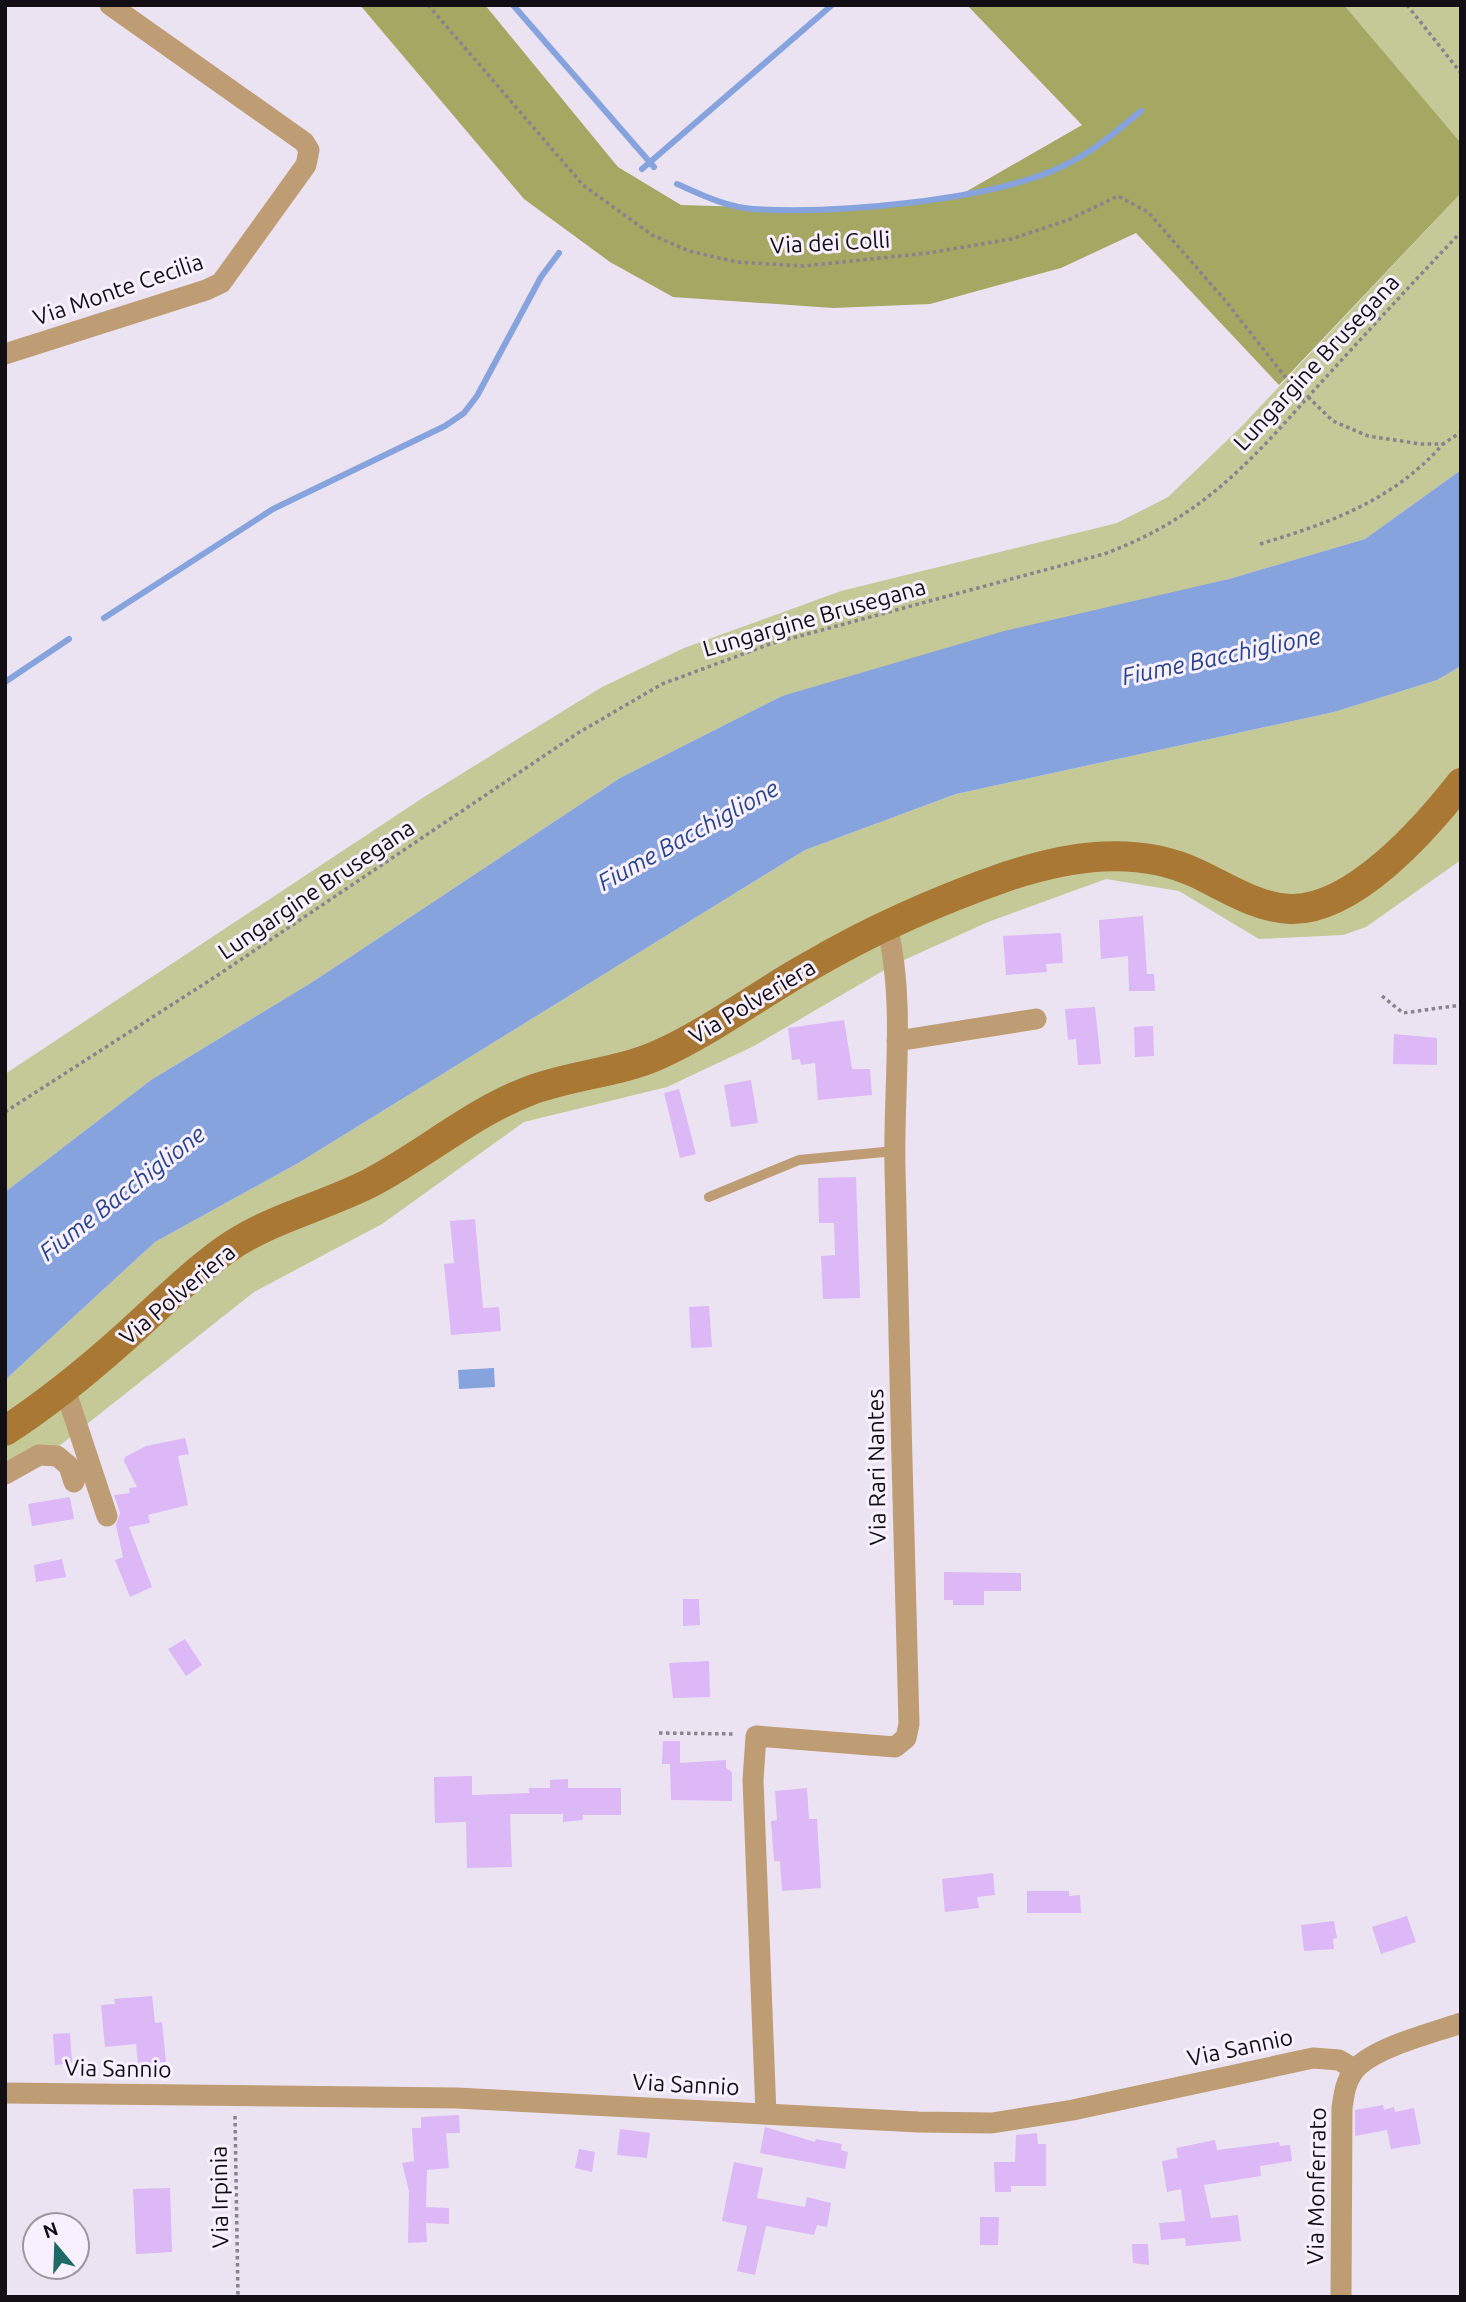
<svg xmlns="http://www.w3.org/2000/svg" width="1466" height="2302" font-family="Ubuntu,sans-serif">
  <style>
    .green { fill: #c5c998 }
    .forest { fill: #a4a862 }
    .water { fill: #86a3de }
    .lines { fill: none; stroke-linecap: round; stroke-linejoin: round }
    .stream { stroke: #86a3de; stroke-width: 6 }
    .building { fill: #dcb8f6 }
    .path { stroke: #88838d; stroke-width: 3.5; stroke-dasharray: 3.5 3.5; stroke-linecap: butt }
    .lane { stroke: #bf9d74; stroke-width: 10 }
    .street { stroke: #bf9d74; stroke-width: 21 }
    .secondary { stroke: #a97835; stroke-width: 30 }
    .labels { text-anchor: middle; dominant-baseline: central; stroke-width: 6; stroke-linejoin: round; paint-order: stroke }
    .street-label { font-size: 23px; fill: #120f14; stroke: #f9f0ff }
    .water-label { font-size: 24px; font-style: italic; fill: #27458c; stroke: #f9f0ff }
  </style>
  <rect width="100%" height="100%" fill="#ebe3f2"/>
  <!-- green -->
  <path class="green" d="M1344 5H1461V143Z
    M1461 193V470L1365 539 1229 579 782 696 620 778 314 981 151 1080 5 1192V1074L424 797 602 687 684 648 841 591 1117 523 1168 497 1242 426Z
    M1461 666V860L1366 927 1343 935 1259 939 1179 891 1106 879 988 922 893 965 754 1046 667 1087 524 1122 382 1224 254 1292 44 1458 5 1480V1380L155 1242 300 1162 805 850 956 794 1334 712 1437 680Z"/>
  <!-- forest -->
  <path class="forest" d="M360 5H485L618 167 681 205 840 210 962 194 1082 125 967 5H1344L1461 143V193L1279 385 1136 233 1061 268 930 304 833 308 673 297 610 262 524 199Z"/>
  <!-- water -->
  <path class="water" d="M1461 470V666L1437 680 1334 712 956 794 805 850 300 1162 155 1242 5 1380V1192L151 1080 314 981 620 778 782 696 1004 631 1229 579 1365 539Z
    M494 1368 495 1387 459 1389 458 1370Z"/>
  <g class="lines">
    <!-- stream -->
    <path class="stream" d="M513 5 654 167
      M642 169 832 5
      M677 184C702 195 726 207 753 209 834 214 991 201 1063 166 1093 152 1116 132 1141 111
      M104 618 273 509 445 426 464 413 477 396 541 277 559 253
      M5 682 69 639"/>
  </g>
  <!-- building -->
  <path class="building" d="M1143 916 1147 974H1154L1155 991H1129L1128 956 1101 959 1099 920Z
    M1061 933 1063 963 1046 964 1047 972 1006 975 1003 936Z
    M1095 1007 1101 1064 1078 1065 1076 1039 1068 1040 1065 1009Z
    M844 1020 852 1069H870L872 1095 818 1100 815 1063 801 1065 800 1059 792 1060 788 1028Z
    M1153 1026 1154 1056 1135 1057 1134 1027Z
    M1394 1034 1437 1038V1065L1393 1064Z
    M751 1080 758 1123 731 1127 724 1085Z
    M679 1089 696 1154 680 1158 664 1093Z
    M856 1177 860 1298 823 1299 821 1256 835 1255 834 1223H819L818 1178Z
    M475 1219 483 1308 499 1307 501 1331 451 1335 444 1264 454 1263 450 1221Z
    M709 1306 712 1347 691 1348 689 1307Z
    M185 1438 189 1454 178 1456 188 1505 148 1515 150 1523 129 1527 152 1587 130 1597 115 1560 123 1557 116 1525 120 1513 114 1495 130 1493 129 1488 137 1487 124 1461 125 1457 146 1446Z
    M70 1497 74 1519 32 1526 28 1504Z
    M62 1559 66 1577 36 1582 34 1565Z
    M944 1572 1021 1573V1591H984V1605H953V1600H944Z
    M683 1599H699L700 1625 683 1626Z
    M185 1639 202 1665 186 1676 168 1649Z
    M709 1661 710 1697 673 1698 669 1663Z
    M663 1741H680V1763L726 1760V1768L732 1772V1801L671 1800 670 1764H662Z
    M472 1776V1795L529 1793V1788H550V1780L568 1779V1788H621V1815H583V1820L563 1822V1814H510L512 1867 467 1868 466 1822 435 1823 434 1777Z
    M807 1788 809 1819H817L821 1888 782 1891 780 1861H774L771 1821 777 1820 775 1791Z
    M993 1873 995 1895 977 1897 979 1908 945 1912 942 1879Z
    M1027 1891H1069V1896L1080 1895 1081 1913H1027Z
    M1407 1916 1416 1942 1381 1954 1372 1927Z
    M1334 1921 1337 1938 1333 1939 1334 1949 1304 1951 1301 1925Z
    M152 1996 155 2023 162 2022 166 2062 138 2064 136 2044 105 2047 101 2005 115 2004 114 1999Z
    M70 2033 72 2063 55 2065 53 2034Z
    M1383 2105 1384 2110 1394 2107 1395 2112 1414 2108 1421 2144 1391 2149 1387 2130 1355 2136V2110Z
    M459 2115 460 2133H446L449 2168 427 2170 426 2207 449 2208V2224L426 2223 427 2242 408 2243 409 2191 402 2163 414 2161 412 2128H421V2117Z
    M765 2127 815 2142 816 2139 842 2144 841 2150 848 2152 845 2169 760 2153Z
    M620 2129 650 2133 647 2158 617 2155Z
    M1037 2133 1038 2144H1046V2186H1011V2192H995L994 2162H1015L1016 2135Z
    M1215 2140 1217 2150 1279 2142 1280 2146 1290 2145 1292 2161 1260 2166 1261 2176 1204 2185 1211 2218 1238 2215 1241 2241 1186 2246 1185 2238 1161 2240 1159 2223 1185 2221 1181 2189 1167 2192 1162 2161 1178 2158 1176 2148Z
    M579 2149 595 2152 592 2172 575 2168Z
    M734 2162 763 2168 757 2198 805 2207 807 2197 831 2203 827 2227 817 2225 814 2235 766 2226 755 2275 737 2271 747 2226 722 2221Z
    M170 2188 172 2252 136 2254 133 2189Z
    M980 2217H999L998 2245H980Z
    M1132 2244H1148L1149 2265 1133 2263Z"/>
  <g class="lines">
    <!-- path -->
    <path class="path" d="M428 5 583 185 652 235 689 251 737 262 804 266 928 253 1011 239 1068 220 1118 196 1148 212 1224 299 1304 401
      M1407 5 1461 73
      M1308 397 1333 421 1368 436 1421 444H1443L1461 432
      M1260 544C1330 523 1394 500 1443 444
      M1382 996 1403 1013 1461 1005
      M5 1112 218 975 578 733 662 684 770 644 1104 554C1207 516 1255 456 1326 377 1371 328 1415 280 1461 232
      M659 1733 736 1734
      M235 2116 238 2297"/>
    <!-- lane -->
    <path class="lane" d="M709 1197 799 1160 895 1151"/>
    <!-- street -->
    <path class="street" d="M5 354 206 290 221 283 306 165 309 150 304 142 110 5
      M897 1041 1036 1019
      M65 1389 107 1516
      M5 1474 39 1455 57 1456 69 1466 74 1482
      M5 2093 457 2098 918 2122 992 2123 1073 2110 1313 2058 1339 2060 1354 2069
      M766 2114 753 1780 756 1736 895 1747 906 1738 909 1724C904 1539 899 1353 895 1168 893 1088 906 1004 887 925
      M1341 2297 1342 2108C1344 2095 1345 2083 1353 2072 1370 2048 1433 2033 1461 2023"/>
    <!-- secondary -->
    <path class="secondary" d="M5 1431C48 1403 86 1372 124 1338 157 1308 189 1276 225 1250 268 1219 323 1207 370 1183 424 1155 471 1113 529 1091 570 1075 618 1073 658 1055 712 1031 759 994 810 966 873 929 939 900 1008 876 1069 856 1136 845 1196 873 1226 887 1255 907 1290 909 1353 911 1425 829 1461 783"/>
  </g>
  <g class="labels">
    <!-- street labels -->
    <g class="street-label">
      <text transform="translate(830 242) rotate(-3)">Via dei Colli</text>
      <text transform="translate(118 289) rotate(-19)">Via Monte Cecilia</text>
      <text transform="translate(1316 362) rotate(-47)">Lungargine Brusegana</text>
      <text transform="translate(814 617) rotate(-16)">Lungargine Brusegana</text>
      <text transform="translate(316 889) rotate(-34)">Lungargine Brusegana</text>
      <text transform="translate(752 1001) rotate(-31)">Via Polveriera</text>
      <text transform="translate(177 1294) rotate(-40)">Via Polveriera</text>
      <text transform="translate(876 1467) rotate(-91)">Via Rari Nantes</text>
      <text transform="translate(1240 2047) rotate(-12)">Via Sannio</text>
      <text transform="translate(118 2068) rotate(1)">Via Sannio</text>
      <text transform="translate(686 2084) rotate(3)">Via Sannio</text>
      <text transform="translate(1316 2186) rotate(-89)">Via Monferrato</text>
      <text transform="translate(219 2197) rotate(-91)">Via Irpinia</text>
    </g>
    <!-- water labels -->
    <g class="water-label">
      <text transform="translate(1221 656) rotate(-12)">Fiume Bacchiglione</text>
      <text transform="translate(688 835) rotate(-29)">Fiume Bacchiglione</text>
      <text transform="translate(122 1193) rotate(-38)">Fiume Bacchiglione</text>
    </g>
  </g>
  <!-- border -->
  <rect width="1466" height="2302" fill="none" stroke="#120f14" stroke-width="14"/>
  <!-- north arrow -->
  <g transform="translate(56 2246) rotate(341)"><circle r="33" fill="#f9f0ff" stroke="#9d96a1" stroke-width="2"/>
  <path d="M0-5L12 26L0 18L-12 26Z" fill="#1e6a66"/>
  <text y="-10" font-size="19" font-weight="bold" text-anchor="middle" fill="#120f14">N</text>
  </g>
</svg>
